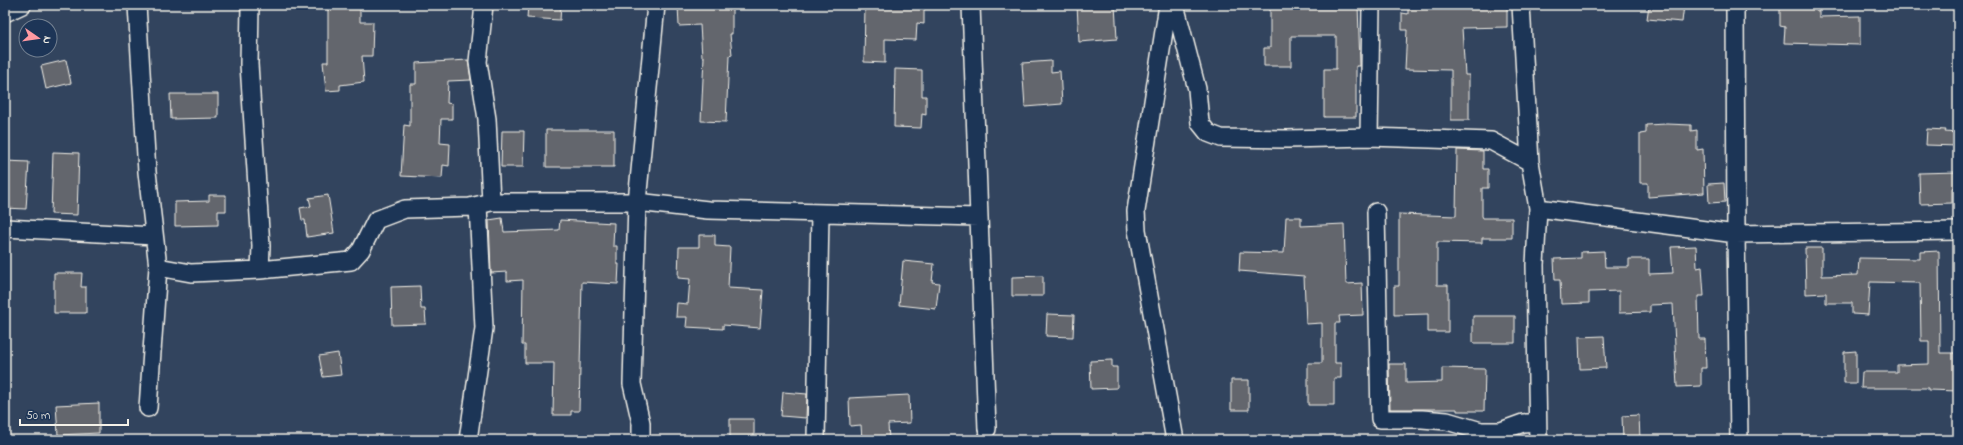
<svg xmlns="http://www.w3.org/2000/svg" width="1963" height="445" font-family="'Indie Flower',sans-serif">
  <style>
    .building { fill: #64666d; stroke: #f4f1e8 }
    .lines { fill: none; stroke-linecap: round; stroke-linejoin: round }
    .street-casing { stroke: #f4f1e8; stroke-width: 20 }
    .street { stroke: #1d3557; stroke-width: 17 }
  </style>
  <rect width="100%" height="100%" fill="#32445e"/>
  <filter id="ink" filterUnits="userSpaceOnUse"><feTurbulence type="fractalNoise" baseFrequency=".025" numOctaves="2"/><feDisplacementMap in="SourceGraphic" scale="8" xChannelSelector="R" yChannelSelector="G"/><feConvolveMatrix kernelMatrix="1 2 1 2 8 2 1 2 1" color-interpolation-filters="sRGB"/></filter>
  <g filter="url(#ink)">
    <!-- building -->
    <path class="building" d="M328 5H360V22H373L372 56H362L364 82 340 85V90L326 91 323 62H328Z
      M528 5H561L560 20 527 18Z
      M678 5H732V34H730L732 55 729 56 726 122 701 121 704 57H702L700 25 679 26Z
      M865 5H924V24L917 23 916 40 885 39V63L864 62Z
      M1077 5H1115L1117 39 1079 42Z
      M1270 5H1358L1360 66H1356V117H1324V69H1336V36H1291V66H1264V48H1270Z
      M1507 5V27L1462 28 1465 75H1469V120H1451V70L1405 69 1407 30H1402V13L1408 14V6L1438 8Z
      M1649 5H1684L1682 22 1647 19Z
      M1780 5H1817L1816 11H1819V17L1860 16V45L1784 43 1785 27 1780 26Z
      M66 60 71 83 46 89 41 66Z
      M468 60 471 80 448 81 447 103 452 104V119H441L440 143 450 144 449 166 443 165 442 178 401 176 404 125 410 126V84H416V63Z
      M1051 61V72L1060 71 1062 104 1025 107 1022 63Z
      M895 69 922 70V96H926V115L922 114 921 128 894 127Z
      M170 94H218V118L171 119Z
      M1667 124 1691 125V131L1697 130V150L1703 149 1704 193 1648 197V183H1640V134L1646 133V125Z
      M1927 129 1946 130 1945 132 1958 133V146L1926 145Z
      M546 130H614V167H546Z
      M502 131H524L523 167H501Z
      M1457 150 1483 151V169H1488V188H1482V216L1483 218H1512V238H1482V243L1437 242V285H1448V332H1428V314L1394 315V286H1399V214L1456 216Z
      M53 152 79 153 77 215 51 214Z
      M5 161 29 162 26 209 5 208Z
      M1958 172V188H1952V203L1920 204 1919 173Z
      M1724 183 1725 202 1709 203 1708 184Z
      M209 195H226V211H218V225L175 226V202L209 201Z
      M328 195 334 233 307 237 305 220H302L300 208 311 206 309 198Z
      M1286 217H1301V226L1344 224 1346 284 1362 283 1363 315 1339 316 1340 323H1335V363H1341V378H1334V405H1308V363H1322V323L1306 324 1304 276 1239 271 1240 252 1284 253Z
      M502 218 504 232 559 230 560 220 614 223 613 246H617V264H619L618 284 582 282 579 411H571V415H553L554 363H525V345H522L523 280 507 281V272L491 273 489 220Z
      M699 235H715V246L730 247 728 288 763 290 760 328 723 325V329L686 327 687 317H676L677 303 688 304 690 279 678 278 679 247H699Z
      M1696 246 1697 268 1702 267 1704 296H1698L1699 339H1705L1706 368H1701V386L1677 387 1673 304 1650 305V312L1619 313V291L1589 292V303L1561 304 1560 280H1555L1554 259 1581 258V252L1604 251 1605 267H1629V259H1649V274L1673 273 1671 247Z
      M1805 248H1822V276L1858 275 1859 258 1920 259V252L1939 251 1940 353H1958V391L1928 390V388H1861L1862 372H1897V365L1929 364V341H1921L1920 283 1870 282 1868 315 1852 314V303H1826V293L1806 294Z
      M903 261 934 264 932 282 939 283 936 309 899 305Z
      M54 273H82L81 287H86V313H54Z
      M1043 276V296H1012V277Z
      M420 286 421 309H425L426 324 392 325 391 287Z
      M1047 314 1074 315 1073 337 1046 336Z
      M1473 316H1515V343H1473Z
      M1604 336 1606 368 1580 369 1579 337Z
      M1856 351V383H1844V352Z
      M338 353 341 375 323 377 319 356Z
      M1112 360V367H1117V388L1091 389 1090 361Z
      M1389 364H1406V383L1442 382V368L1485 369 1484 411H1457V409H1390Z
      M1231 380H1249V410H1231Z
      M783 392 807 394 806 418 781 416Z
      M909 395 910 423 888 424 889 440H862L861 425 850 426 849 398Z
      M99 403V433L58 435 56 405Z
      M1639 415 1640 440H1623L1622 416Z
      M730 419H754V440H730Z"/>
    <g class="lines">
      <defs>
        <path id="street" d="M137 5 147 172 158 267 148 408
          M484 5 478 62 487 119 491 202
          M971 5 987 429
          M1168 5 1136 211 1137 230 1175 440
          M1175 5 1197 89 1200 123 1208 133 1221 138 1288 139 1369 137 1491 141 1530 162
          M1521 5 1530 162 1538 208 1535 265 1538 440
          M1735 5 1736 234 1739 440
          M5 13 22 5
          M1369 137 1371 5
          M1538 208 1736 234 1958 231
          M1376 212 1380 419H1422L1447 421 1481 431H1501L1523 423 1537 422
          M5 228 154 236
          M158 267 191 273 260 270 261 246 249 64 250 5
          M260 270 351 261 361 250 376 220 405 209 470 207 491 202H637L708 210 978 217
          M468 440 484 328 478 205
          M641 440V423L632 384 637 202 656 5
          M816 440 820 213"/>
      </defs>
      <!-- street casing -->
      <use href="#street" class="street-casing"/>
      <!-- street -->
      <use href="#street" class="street"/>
    </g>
  </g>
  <!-- margin -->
  <rect width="1963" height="445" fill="none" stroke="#1d3557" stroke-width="20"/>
  <rect x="10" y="10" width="1943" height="425" fill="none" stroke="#f4f1e8" stroke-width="1.5" filter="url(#ink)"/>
  <!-- north arrow -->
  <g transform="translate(38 38) rotate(103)"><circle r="19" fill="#1d3557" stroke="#738091"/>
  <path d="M0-3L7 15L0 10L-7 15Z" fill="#ff9aa2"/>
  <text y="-6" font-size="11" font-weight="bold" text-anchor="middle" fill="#f4f1e8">N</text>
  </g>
  <!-- scale -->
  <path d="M20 419v6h108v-6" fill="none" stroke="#f4f1e8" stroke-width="2"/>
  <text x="26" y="419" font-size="12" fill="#f4f1e8" stroke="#1d3557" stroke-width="3" paint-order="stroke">50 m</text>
</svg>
